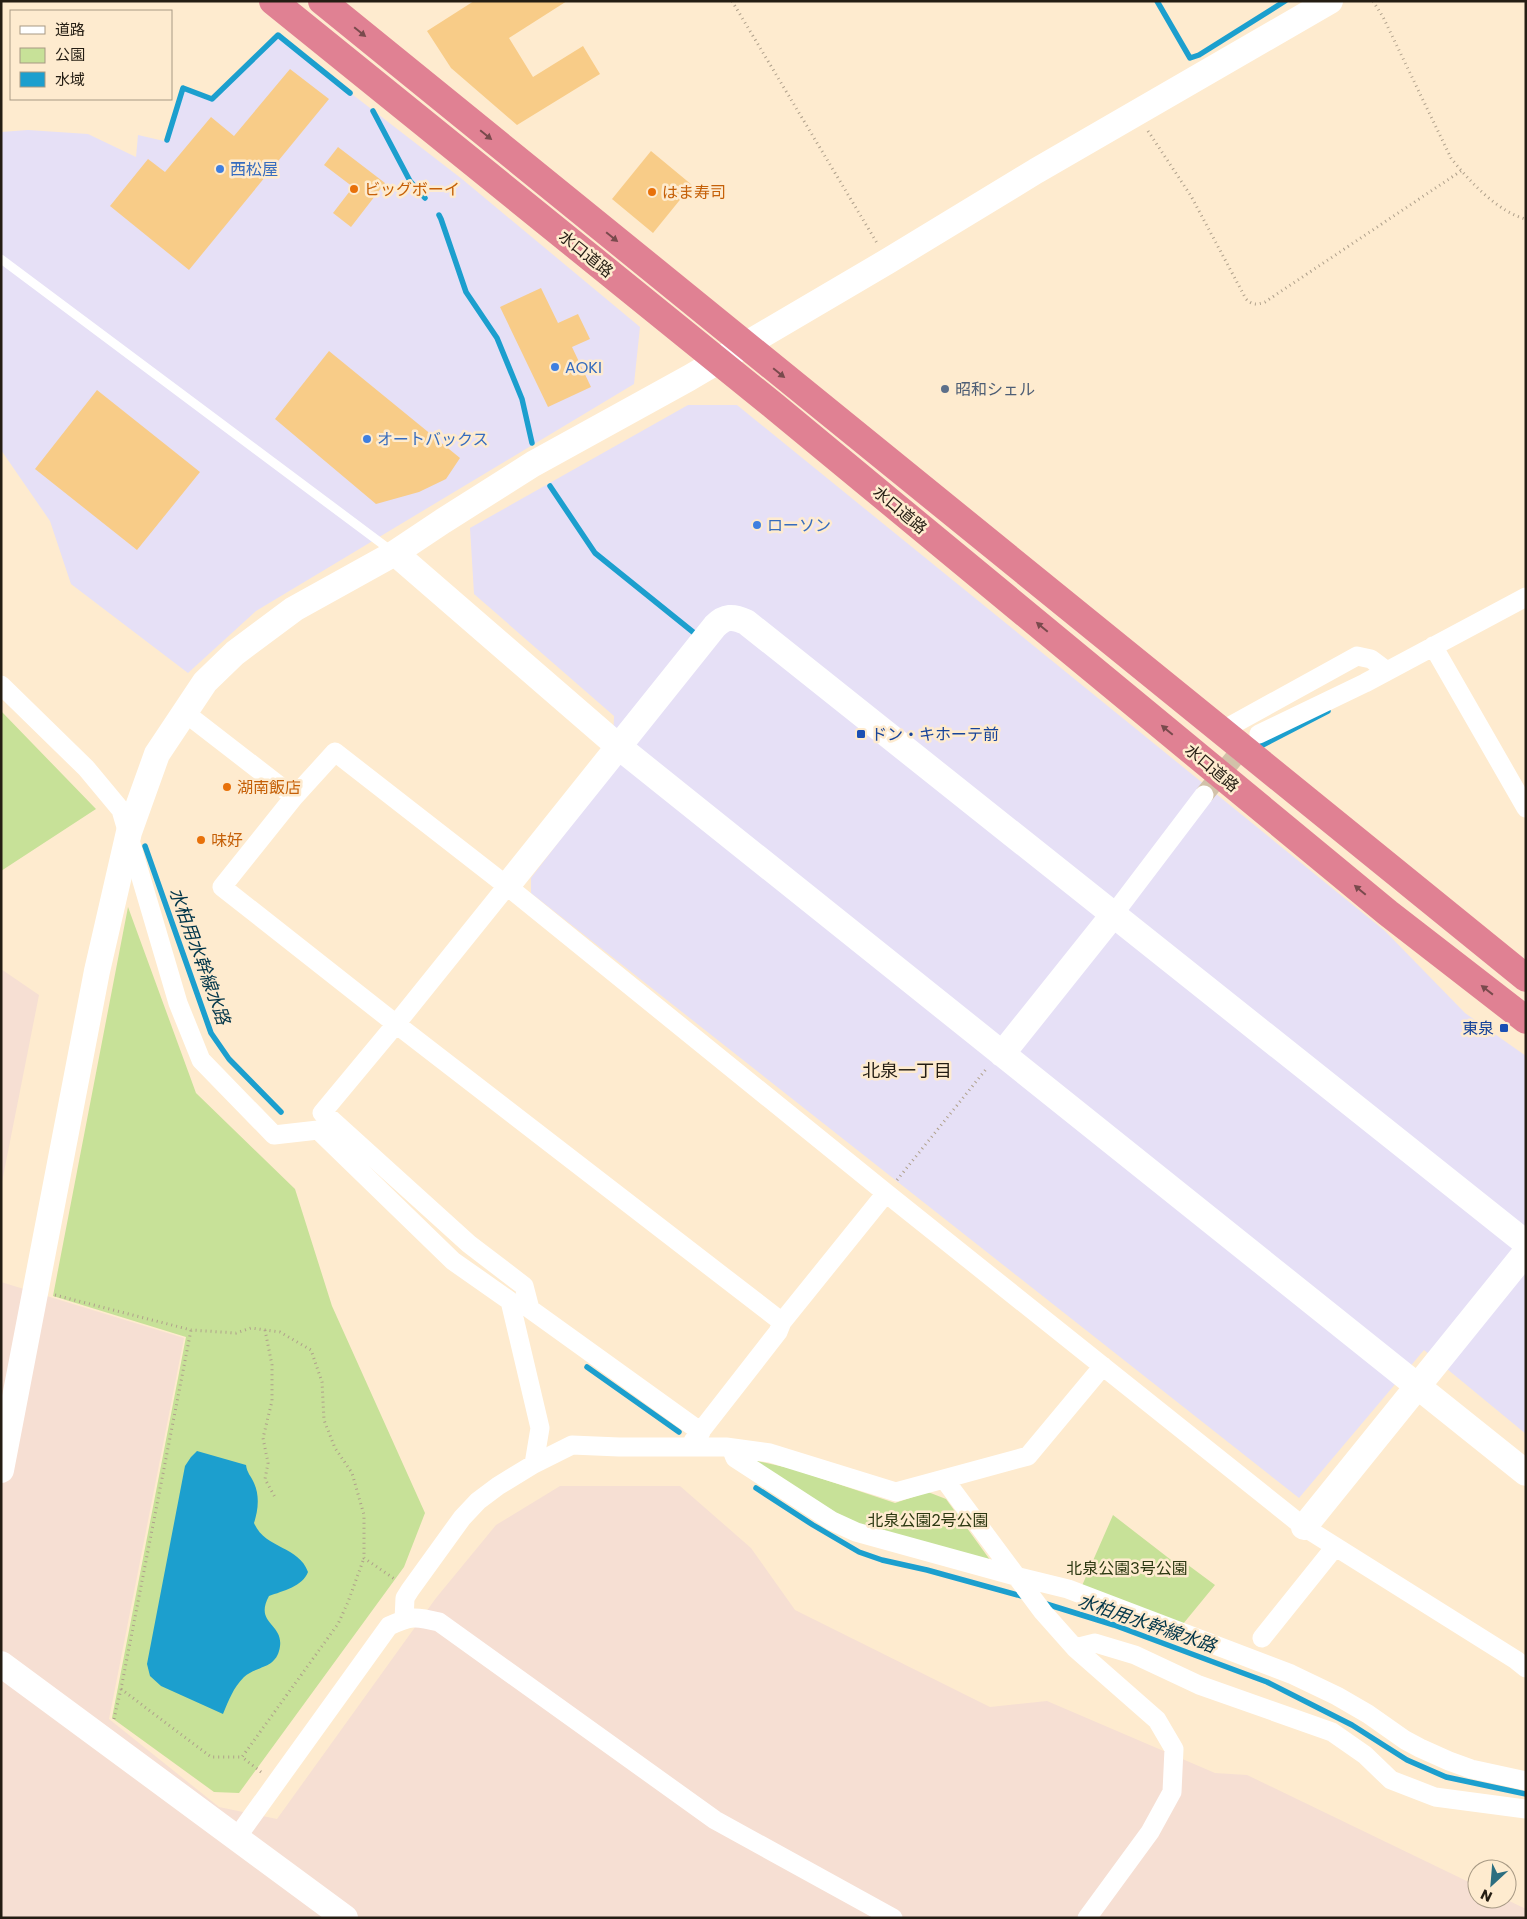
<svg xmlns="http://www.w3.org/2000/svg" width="1527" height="1919" font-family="Poppins,'Noto Sans JP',sans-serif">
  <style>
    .commercial { fill: #e6e0f6 }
    .industrial { fill: #f6dfd3 }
    .green { fill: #c7e198 }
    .water { fill: #1c9fce }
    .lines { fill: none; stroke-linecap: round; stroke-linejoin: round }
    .stream { stroke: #1c9fce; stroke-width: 5.5 }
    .building { fill: #f8cc88 }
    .street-tunnel { stroke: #d2c2a9; stroke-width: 19; stroke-dasharray: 19 9; stroke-linecap: butt }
    .path { stroke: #afa08b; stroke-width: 3; stroke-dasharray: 1 4; stroke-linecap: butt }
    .lane { stroke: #fff; stroke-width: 9 }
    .street { stroke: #fff; stroke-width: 19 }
    .secondary { stroke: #fff; stroke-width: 26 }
    .highway { stroke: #e08193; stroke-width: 28 }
    .oneway { fill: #794a4d }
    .shop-dot { fill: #3f7fe0; stroke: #feebcf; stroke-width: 2 }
    .food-dot { fill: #e8710a; stroke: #feebcf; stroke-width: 2 }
    .service-dot { fill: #5c6f8a; stroke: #feebcf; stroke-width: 2 }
    .transit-dot { fill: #1a4fb4; stroke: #feebcf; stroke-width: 2 }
    .labels { text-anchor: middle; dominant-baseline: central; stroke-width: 5; stroke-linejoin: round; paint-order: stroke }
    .shop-label { font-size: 16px; fill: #366cbe; stroke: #feebcf; text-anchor: start }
    .food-label { font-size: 16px; fill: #c56008; stroke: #feebcf; text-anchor: start }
    .street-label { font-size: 16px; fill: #241d13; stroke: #feebcf }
    .service-label { font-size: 16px; fill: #4e5e75; stroke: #feebcf; text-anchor: start }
    .transit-label { font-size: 16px; fill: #164399; stroke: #feebcf; text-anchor: start }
    .park-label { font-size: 16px; fill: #2d3912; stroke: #feebcf }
    .water-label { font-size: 18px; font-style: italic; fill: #003549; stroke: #feebcf }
    .neighbourhood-label { font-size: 18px; fill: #241d13; stroke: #feebcf }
  </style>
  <rect width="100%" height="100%" fill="#feebcf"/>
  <!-- commercial -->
  <path class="commercial" d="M278 37 462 179 640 327 634 384 256 611 188 673 71 584 50 521 1 450V132L28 130 88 134 136 157 138 135 164 141 183 89 217 99 227 86Z
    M688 405H737L1385 931 1465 1013 1526 1056V1434L1424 1350 1299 1498 531 893V878L612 772 614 716 474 594 470 528Z"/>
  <!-- industrial -->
  <path class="industrial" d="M1 969 39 995 1 1187Z
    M1 1282 184 1338 109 1719 219 1807 277 1819 436 1598 496 1525 560 1486H680L751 1548 795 1610 990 1707 1047 1701 1215 1773 1247 1775 1477 1886V1899H1505L1526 1909V1918H1Z"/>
  <!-- green -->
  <path class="green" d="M1 711 96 809 1 871Z
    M128 907 196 1093 295 1189 332 1306 425 1513 404 1567 239 1793 214 1792 112 1718 186 1337 53 1296Z
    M744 1458 793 1469 895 1503 928 1492 946 1499 993 1564 847 1522Z
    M1113 1515 1175 1563 1184 1562 1215 1585 1183 1624 1081 1588Z"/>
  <!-- water -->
  <path class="water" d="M197 1451 246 1465C247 1473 251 1476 254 1483 260 1496 258 1511 254 1523 265 1549 299 1546 308 1572 303 1586 283 1591 269 1596 253 1625 287 1623 279 1651 274 1669 256 1666 244 1677 233 1688 229 1700 223 1714L161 1686 150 1676 147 1664 185 1466 191 1457Z"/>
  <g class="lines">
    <!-- stream -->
    <path class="stream" d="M1157 1 1190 58 1199 55 1285 1
      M373 111 410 181 425 198
      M167 140 183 88 212 99 278 35 350 93
      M439 215 441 219 466 292 497 338 522 399 532 443
      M550 486 595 553 693 632
      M1257 748 1328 711
      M145 846 211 1033 229 1059 281 1112
      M587 1367 679 1432
      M756 1488 813 1525 859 1552 882 1560 927 1570 1025 1597
      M1043 1603 1114 1625 1267 1682 1352 1725 1407 1760 1446 1777 1526 1794"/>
  </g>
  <!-- building -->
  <path class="building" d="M474 1H567L509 38 533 77 583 46 600 74 517 125 451 68 427 31Z
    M290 69 329 99 189 270 110 206 148 159 165 172 211 117 234 136Z
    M338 147 385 183 351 227 333 213 353 187 324 165Z
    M651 151 692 185 653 233 612 199Z
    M541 288 558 323 578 314 590 339 572 347 591 387 548 407 500 307Z
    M329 351 460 458 446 479 419 492 376 504 275 419Z
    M97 390 200 472 137 550 35 469Z"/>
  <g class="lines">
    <!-- street-tunnel -->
    <path class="street-tunnel" d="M1204 795 1235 757 1250 741"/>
    <!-- path -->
    <path class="path" d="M732 1 877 243
      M1373 1 1383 17 1451 158C1468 180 1499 213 1526 219
      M1148 131 1191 196 1246 299C1252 305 1257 305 1265 302L1461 171
      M897 1180 987 1068
      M55 1295 191 1330 236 1333 251 1328 280 1332 311 1350 322 1382 324 1420 335 1448 352 1473 364 1515V1558L396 1580
      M265 1330 272 1365V1401L263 1438 268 1463 265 1479 276 1499
      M121 1689 211 1757H242
      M114 1719 121 1689 191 1330
      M261 1772 242 1757 338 1624 348 1602 364 1558"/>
    <!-- lane -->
    <path class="lane" d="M1 259 393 552"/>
    <!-- street -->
    <path class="street" d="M1433 646 1526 808
      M1 685 86 768 121 810 178 1003 201 1060 274 1135 318 1130 453 1261 510 1301 540 1428 534 1464
      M184 712 294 797
      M1221 731 1357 656 1371 659 1387 671
      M1259 734 1365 683 1526 597
      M507 886 396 1024 322 1113 332 1120 469 1244 524 1286 530 1309 701 1432
      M1113 915 1204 795
      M782 1322 396 1024 222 887 294 797 335 752 507 886 886 1193 1304 1527 1516 1660 1526 1668
      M693 1441 778 1332 782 1322 886 1193
      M731 1448 735 1458 832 1521 856 1532 1019 1577 1068 1589 1291 1674 1337 1696 1368 1714 1405 1740 1420 1748 1449 1761 1471 1769 1526 1781
      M944 1479 1043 1612 1075 1648 1157 1720 1174 1749 1172 1792 1150 1832 1087 1918
      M404 1620 405 1598 410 1590 462 1518 478 1501 498 1486 534 1464 572 1445 619 1447H726L770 1453 896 1492 1028 1456 1103 1366
      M1262 1638 1335 1547
      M1075 1648 1095 1643 1135 1655 1199 1685 1332 1732 1365 1755 1391 1780 1435 1797 1526 1809
      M237 1837 389 1626C411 1616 415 1616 439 1622L715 1820 893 1918"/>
    <!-- secondary -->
    <path class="secondary" d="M395 553 619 747 1526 1473
      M507 886 715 626C725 616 733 616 746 622L1526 1243
      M1002 1054 1113 915
      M1 1470 97 971 129 832 157 754 205 682 235 653 294 609 395 553 443 521 533 464 689 378 888 261 1036 171 1330 1
      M1304 1527 1526 1252
      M1 1664 345 1918"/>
    <!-- highway -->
    <path class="highway" d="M273 1 774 406 1388 913 1526 1020
      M322 1 1526 978"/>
  </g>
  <!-- one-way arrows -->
  <defs><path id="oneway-solid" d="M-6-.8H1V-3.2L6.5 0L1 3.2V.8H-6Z" transform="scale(1.25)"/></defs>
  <g class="oneway">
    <use href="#oneway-solid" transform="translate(360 32) rotate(39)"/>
    <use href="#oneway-solid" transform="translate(486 135) rotate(39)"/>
    <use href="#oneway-solid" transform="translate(612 237) rotate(39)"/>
    <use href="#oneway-solid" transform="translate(779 373) rotate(39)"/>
    <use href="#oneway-solid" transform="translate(1042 627) rotate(-140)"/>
    <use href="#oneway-solid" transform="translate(1167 730) rotate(-140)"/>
    <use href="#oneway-solid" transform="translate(1360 890) rotate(-140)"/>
    <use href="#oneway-solid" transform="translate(1487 990) rotate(-142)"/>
  </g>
  <!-- markers -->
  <g class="shop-dot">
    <circle cx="220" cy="169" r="5"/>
    <circle cx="555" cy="367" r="5"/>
    <circle cx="367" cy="439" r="5"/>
    <circle cx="757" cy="525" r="5"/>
  </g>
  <g class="food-dot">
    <circle cx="354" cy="189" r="5"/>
    <circle cx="652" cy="192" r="5"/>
    <circle cx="227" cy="787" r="5"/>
    <circle cx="201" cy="840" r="5"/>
  </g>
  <circle class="service-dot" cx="945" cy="389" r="5"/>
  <g class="transit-dot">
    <rect x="856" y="729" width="10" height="10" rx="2.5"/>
    <rect x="1499" y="1023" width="10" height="10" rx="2.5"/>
  </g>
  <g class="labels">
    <!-- shop labels -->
    <g class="shop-label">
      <text x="230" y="169">西松屋</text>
      <text x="565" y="367">AOKI</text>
      <text x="377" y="439">オートバックス</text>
      <text x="767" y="525">ローソン</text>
    </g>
    <!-- food labels -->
    <g class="food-label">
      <text x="364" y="189">ビッグボーイ</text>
      <text x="662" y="192">はま寿司</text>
      <text x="237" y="787">湖南飯店</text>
      <text x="211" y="840">味好</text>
    </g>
    <!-- street labels -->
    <g class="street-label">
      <text transform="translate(586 254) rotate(39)">水口道路</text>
      <text transform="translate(900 510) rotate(40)">水口道路</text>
      <text transform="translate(1212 768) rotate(40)">水口道路</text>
    </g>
    <!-- service labels -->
    <g class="service-label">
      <text x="955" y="389">昭和シェル</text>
    </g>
    <!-- transit labels -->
    <g class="transit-label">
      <text x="871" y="734">ドン・キホーテ前</text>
      <text x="1494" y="1028" text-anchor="end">東泉</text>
    </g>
    <!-- park labels -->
    <g class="park-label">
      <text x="928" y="1520">北泉公園2号公園</text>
      <text x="1127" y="1568">北泉公園3号公園</text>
    </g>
    <!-- water labels -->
    <g class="water-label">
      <text transform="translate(200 956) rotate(70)">水柏用水幹線水路</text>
      <text transform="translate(1147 1623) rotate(19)">水柏用水幹線水路</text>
    </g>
    <!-- neighbourhood labels -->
    <g class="neighbourhood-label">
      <text x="907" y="1070">北泉一丁目</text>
    </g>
  </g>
  <!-- border -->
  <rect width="1527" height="1919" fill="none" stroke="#241d13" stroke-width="5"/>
  <!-- legend -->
  <rect x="10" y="10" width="162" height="90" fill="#feebcf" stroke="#a79984"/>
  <rect x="20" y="26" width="25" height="8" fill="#ffffff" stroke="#a79984"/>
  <text x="55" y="35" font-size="15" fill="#241d13">道路</text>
  <rect x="20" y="48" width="25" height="15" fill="#c7e198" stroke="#a79984"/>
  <text x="55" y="60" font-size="15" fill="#241d13">公園</text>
  <rect x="20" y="72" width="25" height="15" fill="#1c9fce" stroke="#a79984"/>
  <text x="55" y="85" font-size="15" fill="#241d13">水域</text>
  <!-- north arrow -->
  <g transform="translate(1492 1884) rotate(206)"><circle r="24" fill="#feebcf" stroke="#a79984"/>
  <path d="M0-4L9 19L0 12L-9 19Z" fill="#2c6e80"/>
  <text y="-8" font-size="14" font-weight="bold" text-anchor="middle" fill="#241d13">N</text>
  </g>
</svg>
